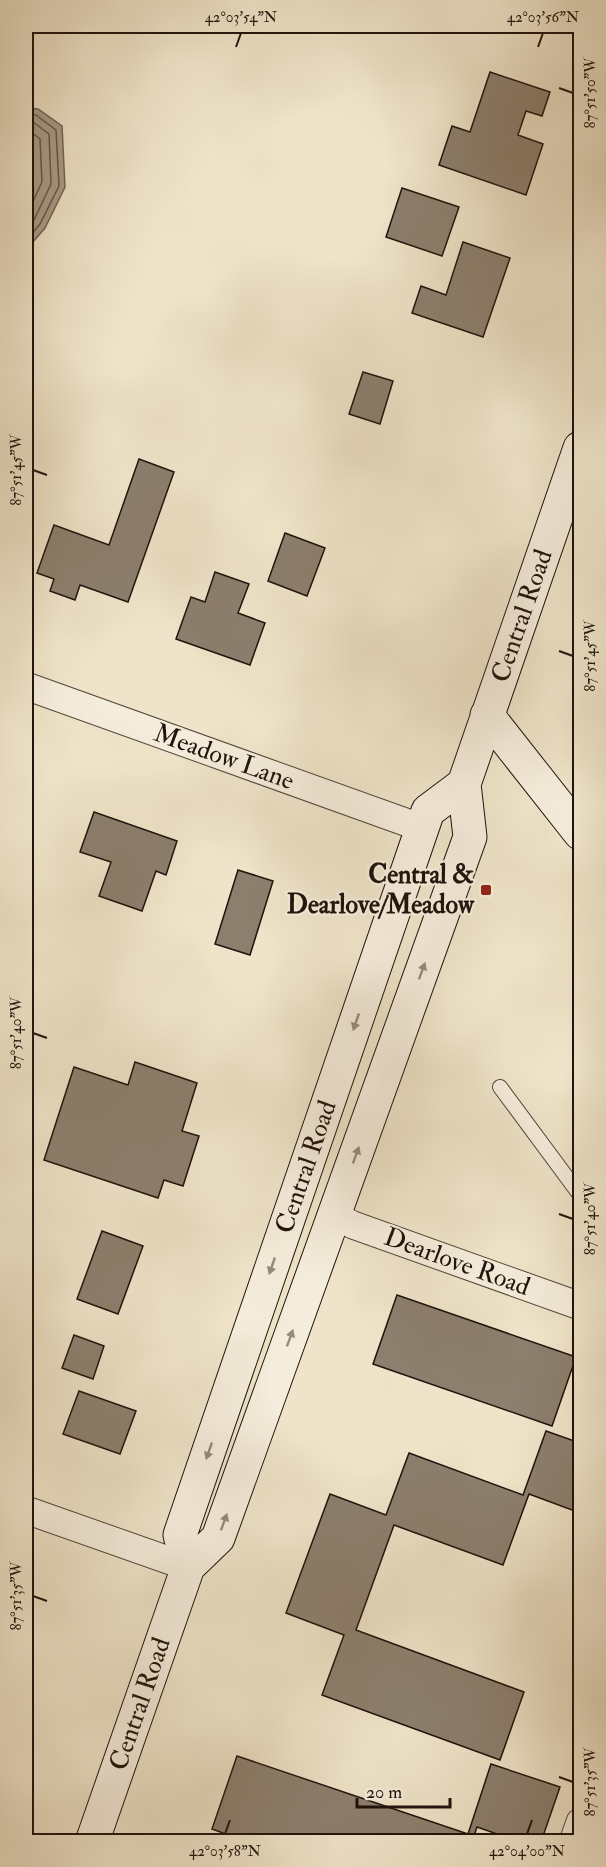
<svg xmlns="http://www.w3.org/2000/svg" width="606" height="1867" font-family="'IM FELL Double Pica',serif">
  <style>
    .water { fill: #a99d89; stroke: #726557; stroke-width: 1.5 }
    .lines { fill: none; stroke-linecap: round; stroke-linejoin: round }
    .shore { stroke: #64584a; stroke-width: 1.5 }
    .building { fill: #8c7f6e; stroke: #20120c; stroke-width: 1.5 }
    .lane-casing { stroke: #54463b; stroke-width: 16 }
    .street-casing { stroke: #54463b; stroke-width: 29 }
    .secondary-casing { stroke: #20120c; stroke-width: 35 }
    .lane { stroke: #f5eddc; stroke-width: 14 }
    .street { stroke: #f5eddc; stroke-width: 27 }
    .secondary { stroke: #f5eddc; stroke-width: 33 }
    .oneway { fill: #958a7e }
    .ticks { fill: none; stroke: #20120c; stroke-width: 2 }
    .poi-dot { fill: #8f2418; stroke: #f5eddc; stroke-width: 2 }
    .labels { text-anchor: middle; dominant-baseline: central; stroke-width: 4.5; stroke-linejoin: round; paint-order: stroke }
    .street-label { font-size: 26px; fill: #20120c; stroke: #f5eddc }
    .poi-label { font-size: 26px; font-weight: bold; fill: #20120c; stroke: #f5eddc; text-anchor: end }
    .neatline { fill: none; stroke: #20120c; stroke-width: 2 }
    .ticks-label { font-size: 15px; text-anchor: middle; fill: #20120c }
  </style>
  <rect width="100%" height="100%" fill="#efe4c9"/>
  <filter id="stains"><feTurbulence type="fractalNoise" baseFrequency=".00333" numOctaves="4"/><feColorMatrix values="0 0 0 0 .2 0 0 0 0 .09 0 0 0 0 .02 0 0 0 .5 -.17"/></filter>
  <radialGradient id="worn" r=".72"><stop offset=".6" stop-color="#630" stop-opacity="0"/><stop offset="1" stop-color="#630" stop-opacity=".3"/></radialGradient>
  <!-- water -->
  <path class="water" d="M26 108 38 109 62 126 65 187 45 228 26 250Z"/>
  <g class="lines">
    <!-- shore -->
    <path class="shore" d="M26 114 36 115 56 130 59 186 40 224 26 241
      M26 121 33 122 49 134 51 184 34 220 26 229
      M26 130 30 131 40 139 42 182 26 216"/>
  </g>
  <!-- building -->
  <path class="building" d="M490 72 550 92 542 116 526 111 518 135 543 144 526 195 439 165 452 126 470 132Z
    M402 188 459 207 442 256 386 237Z
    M463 242 510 258 483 337 412 313 421 286 446 295Z
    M363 372 393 381 380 424 349 414Z
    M139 459 174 472 128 602 80 585 75 600 50 591 54 579 37 573 54 525 109 545Z
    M285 533 325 548 307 596 268 581Z
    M215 572 249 584 238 613 265 623 250 665 176 639 191 597 205 602Z
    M94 812 177 841 166 875 156 871 142 911 99 896 111 862 80 852Z
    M238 870 273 881 250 955 215 944Z
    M135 1062 197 1083 182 1131 199 1136 183 1186 164 1180 158 1198 44 1160 74 1067 128 1085Z
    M102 1231 143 1246 118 1314 77 1299Z
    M397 1295 576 1357 552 1426 373 1364Z
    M74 1335 104 1346 93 1379 62 1368Z
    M79 1391 136 1411 120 1454 63 1434Z
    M546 1431 580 1443V1513L529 1494 503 1565 394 1525 356 1630 524 1692 500 1760 322 1695 344 1635 286 1613 330 1494 386 1515 409 1453 523 1495Z
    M237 1756 468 1834 491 1764 560 1787 541 1842H520L477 1827 472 1842H248L212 1829Z"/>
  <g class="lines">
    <defs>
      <path id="lane" d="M500 1087 580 1195"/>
      <path id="street" d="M26 686 422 828
        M334 1215 353 1225 580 1306
        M26 1510 188 1567
        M573 1842 580 1822"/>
      <path id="secondary" d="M487 715 580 833
        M188 1567 180 1535 428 811 464 784
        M92 1842 188 1567 218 1538 470 837 464 784 580 448"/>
    </defs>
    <!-- lane casing -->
    <use href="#lane" class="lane-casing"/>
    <!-- street casing -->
    <use href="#street" class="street-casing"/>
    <!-- secondary casing -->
    <use href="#secondary" class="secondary-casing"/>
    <!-- lane -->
    <use href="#lane" class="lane"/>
    <!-- street -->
    <use href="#street" class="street"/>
    <!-- secondary -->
    <use href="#secondary" class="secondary"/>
  </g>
  <!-- one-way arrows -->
  <defs><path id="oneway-solid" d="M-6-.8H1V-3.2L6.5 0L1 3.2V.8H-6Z" transform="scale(1.5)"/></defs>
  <g class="oneway">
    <use href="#oneway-solid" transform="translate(422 971) rotate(-70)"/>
    <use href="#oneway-solid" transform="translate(356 1022) rotate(109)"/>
    <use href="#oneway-solid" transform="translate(356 1155) rotate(-70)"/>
    <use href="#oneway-solid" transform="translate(272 1266) rotate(109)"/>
    <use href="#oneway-solid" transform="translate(290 1338) rotate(-70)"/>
    <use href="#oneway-solid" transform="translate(209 1451) rotate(109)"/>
    <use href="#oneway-solid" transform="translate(224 1522) rotate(-70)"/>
  </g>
  <!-- ticks -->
  <path class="ticks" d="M236 47 241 33M538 47 543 33M559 88 573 93M33 470 47 475M559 651 573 656M33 1033 47 1038M559 1214 573 1219M33 1596 47 1601M559 1777 573 1782M225 1834 230 1820M527 1834 532 1820"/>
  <!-- markers -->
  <rect class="poi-dot" x="480" y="884" width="12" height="12" rx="3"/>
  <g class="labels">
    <!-- street labels -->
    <g class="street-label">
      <text transform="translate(522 616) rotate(-71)">Central Road</text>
      <text transform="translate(224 757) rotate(20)">Meadow Lane</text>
      <text transform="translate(306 1167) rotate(-71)">Central Road</text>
      <text transform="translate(457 1262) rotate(20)">Dearlove Road</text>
      <text transform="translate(140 1704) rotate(-71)">Central Road</text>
    </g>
    <!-- poi labels -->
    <g class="poi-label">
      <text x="474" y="875">Central &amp;<tspan x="474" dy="30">Dearlove/Meadow</tspan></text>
    </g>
  </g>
  <!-- margin -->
  <rect width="606" height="1867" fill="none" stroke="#efe4c9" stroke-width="66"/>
  <!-- scale -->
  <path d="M357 1798v9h93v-9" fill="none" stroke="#20120c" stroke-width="3"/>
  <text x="366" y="1798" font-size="18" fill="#20120c" stroke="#f5eddc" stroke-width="4.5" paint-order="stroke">20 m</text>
  <rect x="33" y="33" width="540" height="1801" class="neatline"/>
  <g class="ticks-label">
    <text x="241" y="22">42°03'54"N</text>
    <text x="543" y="22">42°03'56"N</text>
    <text transform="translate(590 93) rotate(-90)" y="5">87°51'50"W</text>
    <text transform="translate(16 470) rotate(-90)" y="5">87°51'45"W</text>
    <text transform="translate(590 656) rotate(-90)" y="5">87°51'45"W</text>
    <text transform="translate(16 1033) rotate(-90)" y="5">87°51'40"W</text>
    <text transform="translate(590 1219) rotate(-90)" y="5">87°51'40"W</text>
    <text transform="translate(16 1596) rotate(-90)" y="5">87°51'35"W</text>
    <text transform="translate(590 1782) rotate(-90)" y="5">87°51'35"W</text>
    <text x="225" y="1856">42°03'58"N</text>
    <text x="527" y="1856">42°04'00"N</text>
  </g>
  <rect width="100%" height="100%" filter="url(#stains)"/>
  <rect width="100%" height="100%" fill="url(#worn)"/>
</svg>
